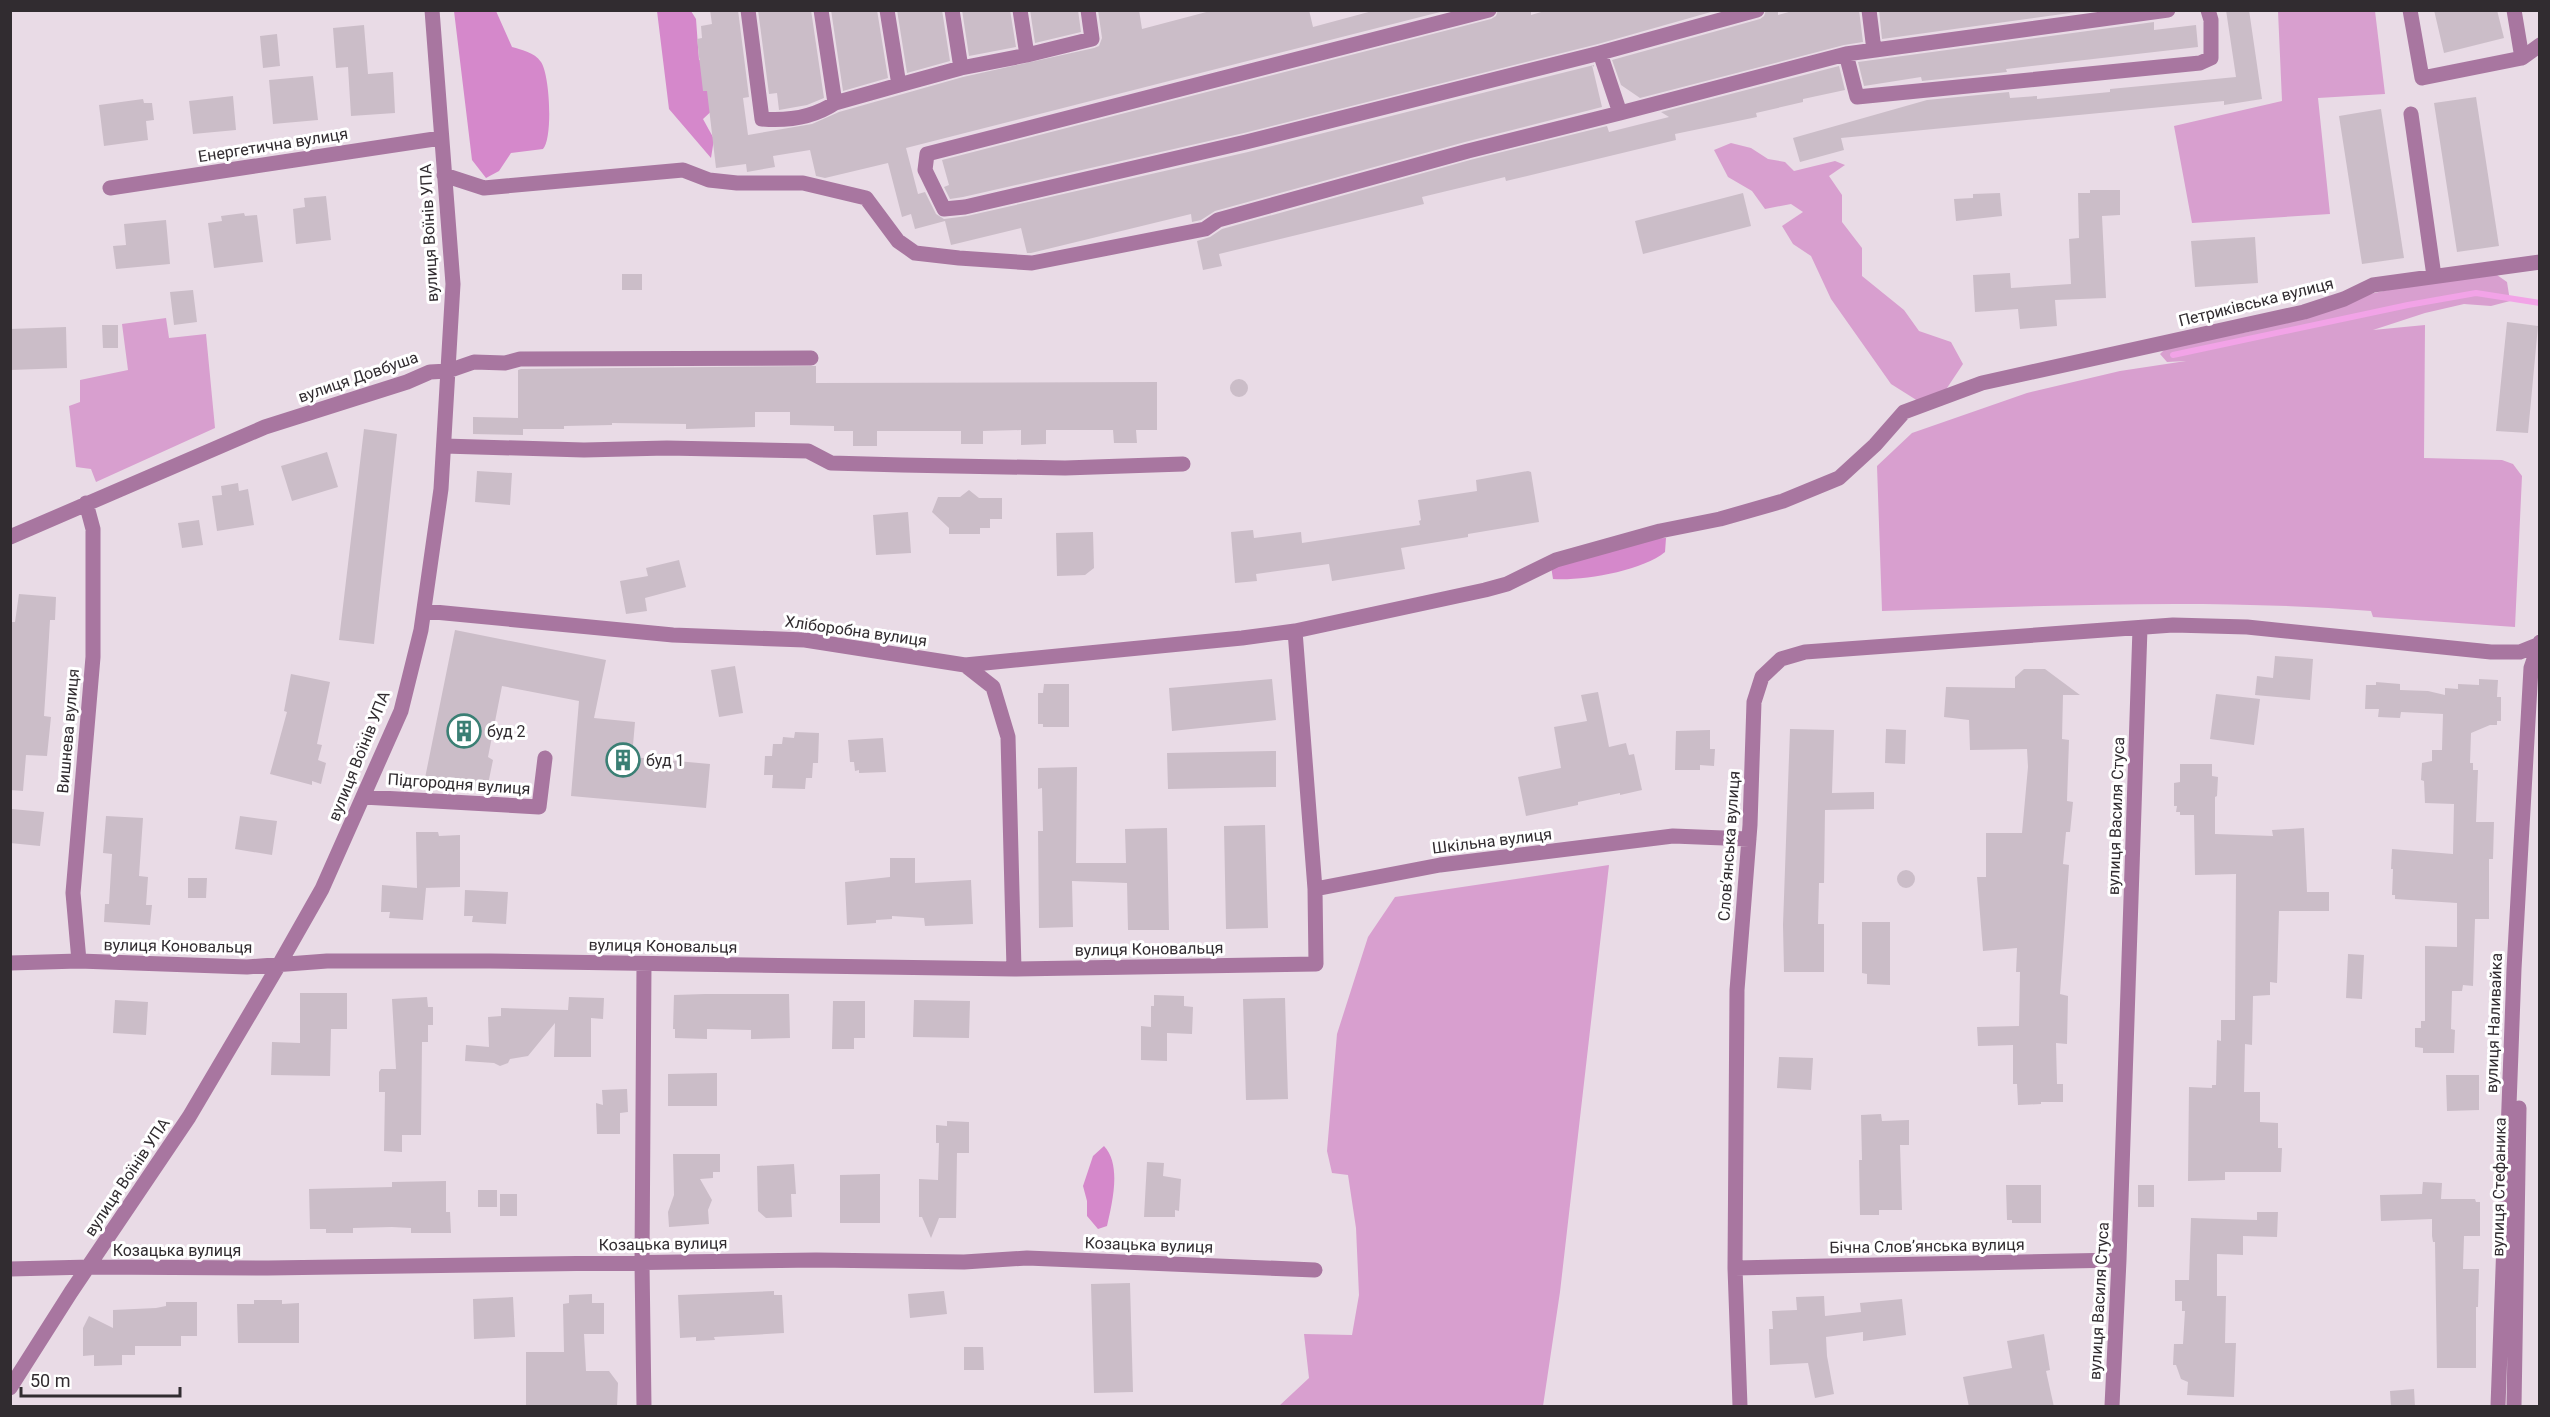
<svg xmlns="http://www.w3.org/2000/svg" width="2550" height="1417" font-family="Roboto,sans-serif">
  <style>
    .green { fill: #d89fcf }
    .forest { fill: #d588cb }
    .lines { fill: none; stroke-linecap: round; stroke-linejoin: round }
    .stream { stroke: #f2a3e7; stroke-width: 6 }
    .building { fill: #cbbdc8 }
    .minor { stroke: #a876a0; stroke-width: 15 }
    .labels { text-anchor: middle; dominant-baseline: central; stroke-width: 6; stroke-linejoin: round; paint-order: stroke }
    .street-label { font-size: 16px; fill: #312c30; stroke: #fff }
    .poi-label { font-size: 16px; fill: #312c30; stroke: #fff; text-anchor: start }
  </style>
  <rect width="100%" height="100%" fill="#e9dbe6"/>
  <!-- green -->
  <path class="green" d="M2278 11H2375L2385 94 2318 98 2330 214 2192 223 2174 126 2282 101Z
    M1731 143 1751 148 1768 159 1785 162 1794 171 1835 161 1845 165 1829 176 1842 195V222L1862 248V276L1904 310 1919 331 1951 342 1963 364 1943 394 1918 401 1891 384 1831 299 1811 256 1793 244 1782 226 1803 212 1791 204 1765 209 1752 191 1728 177 1714 150Z
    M2487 268 2507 282 2510 301 2491 306 2464 304 2425 313 2373 330 2425 325 2424 458 2502 460 2513 464 2522 476 2515 627 2373 617 2371 611C2208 598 2045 606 1882 611L1877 466 1912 433 2027 393 2120 371 2186 361 2167 362 2160 354 2169 345 2248 332 2327 310 2370 294Z
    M166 318 169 338 206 334 215 428 96 482 91 469 76 467 69 406 80 402V380L128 370 122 324Z
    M1609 865 1560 1292 1543 1406H1279L1309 1378 1304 1334 1352 1335 1359 1295 1356 1228 1348 1175 1332 1173 1327 1151 1337 1034 1368 937 1395 897Z"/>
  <!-- forest -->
  <path class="forest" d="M454 11H496L512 47C522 50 534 52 541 62 550 75 553 138 543 149L511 153 499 171 486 178 472 160Z
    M657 11H691L696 19 699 60 727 65 718 105 703 119 714 139 711 158 669 109Z
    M1666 538 1665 552C1642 571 1583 581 1553 579L1551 566 1634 539Z
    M1104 1146C1122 1165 1112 1203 1107 1226L1098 1229 1087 1216V1201L1083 1186 1093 1156Z"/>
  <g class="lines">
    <!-- stream -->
    <path class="stream" d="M2173 355 2408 305 2476 293 2540 303"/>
  </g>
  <!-- building -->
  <path class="building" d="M710 10H738L749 97 743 98 748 135 812 124 839 112 963 77 1094 48 1099 46 1102 38 1098 10H1139L1142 29 1214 10H1309L1313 27 1376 10H1448L906 148 918 194 925 192 936 214 944 219 967 216 1248 152 1594 65V67L1592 65 1602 107 1465 142 1215 211 1201 220 1192 222 1191 214 1031 253H1027L1021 228 951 245 945 221 915 229 911 214 902 217 888 163 825 178 816 176 810 150 773 156 775 167 747 172 746 164 716 168 707 91H703L697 39 702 38 701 26 712 24Z
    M758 10H811L824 98 807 105 779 110 777 93 769 94Z
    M831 10H877L888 78 843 91Z
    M897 10H942L950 61 907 73Z
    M962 10H1010L1016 47 969 56Z
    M1030 10H1078L1081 32 1035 43Z
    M1498 10H1531V15L1548 10H1718L1598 44 1244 133 963 197 950 199 944 187 949 185 942 160 1491 19 1496 16Z
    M1766 10H1778V15L1796 10H1859L1863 42 1844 45 1640 98 1621 85 1612 60 1760 19 1764 16Z
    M1879 10H2092L1882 39Z
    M2226 10H2249L2262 99 2224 105V101L1841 138 1844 150 1800 162 1793 138 1927 100 2009 92 2010 98 2037 96V99L2110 92V89L2236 77Z
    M2434 10H2497L2504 38 2444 53Z
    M2154 22V30L2196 25 2198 47 2006 69 2007 72 1922 81 1921 77 1864 86 1858 62Z
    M364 25 368 74 393 72 395 113 351 116 348 67 336 68 333 28Z
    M277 34 280 66 263 68 260 36Z
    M1839 66 1845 90 1803 99V102L1756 113 1757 117 1675 134 1676 140 1506 181 1505 177 1422 197 1424 204 1219 254 1222 266 1203 270 1197 241 1210 237 1222 229 1470 160 1607 126 1609 132 1669 117 1661 112Z
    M313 76 318 120 273 124 269 80Z
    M233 96 236 130 193 134 189 101Z
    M2476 97 2499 246 2457 252 2434 103Z
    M143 99 144 103H152L154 120 146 121 148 140 104 146 99 105Z
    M2381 109 2404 258 2362 264 2339 116Z
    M2090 190H2120V215L2102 216 2106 298 2055 300 2057 326 2020 329 2018 309 1975 312 1973 275 2010 273 2011 288 2071 284 2069 239 2079 238 2078 193H2090Z
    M1743 193 1751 226 1643 254 1635 221Z
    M2000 193 2002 216 1956 221 1954 199 1973 198V194Z
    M326 196 331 240 296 244 293 209 305 207 304 198Z
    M244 213 245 216 257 215 263 262 214 268 208 223 222 221 221 216Z
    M166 220 170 264 116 269 113 246 126 245 124 224Z
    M2255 237 2258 283 2195 287 2191 241Z
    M622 274H642V290H622Z
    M193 290 197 322 174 325 170 292Z
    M2507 322 2538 326 2528 433 2496 431Z
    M102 325H118V348H103Z
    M66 327 67 368 10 370V329Z
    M816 366V383L1157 382V430H1136L1137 443H1114L1113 430H1046V444L1021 445V430L983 431V444H961V431H877V446H853V431H834V426L790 425V412H755V427L686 429V424L612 423V425L564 426V429H523V435L473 434V417L518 418V370L521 369Z
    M1230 388a9 9 0 1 1 18 0a9 9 0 1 1-18 0Z
    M364 429 397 434 374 644 339 640Z
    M327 452 338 487 292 501 281 466Z
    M477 471 512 473 510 505 475 502Z
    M1528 471 1531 472 1539 522 1468 534V537L1401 548 1405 569 1332 581 1329 564 1256 574 1257 581 1235 583 1231 532 1253 530 1254 538 1301 532 1302 543 1420 525 1419 521 1421 520 1418 500 1477 491 1476 480Z
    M238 483 239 491 248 489 254 525 217 531 212 496 222 495 221 486Z
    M969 490 979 498H1002V519H990V528H980V534H949V528L932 512 938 497H960Z
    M908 512 911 553 876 555 873 515Z
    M199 520 203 545 182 548 178 523Z
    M1093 532 1094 568 1085 575 1057 576 1056 533Z
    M679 560 686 587 645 598 647 611 626 614 620 581 648 576 646 568Z
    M19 594 56 597 55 620H50L48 654 44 716 51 717 47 756 26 755 23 791 10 790V622H15Z
    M455 630 606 660 594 718 635 722 632 757 710 764 706 808 571 796 579 701 502 686 488 757 493 760 486 794 424 783Z
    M2275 656 2313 659 2310 700 2255 695 2257 676 2273 678Z
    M735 666 743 713 719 717 711 670Z
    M2024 669H2045L2080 695H2063L2062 739 2069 740 2067 801 2073 802 2070 832H2066L2063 864 2069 865 2060 994 2068 996 2067 1044 2056 1043 2057 1084H2063V1102H2041V1104L2018 1105 2017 1084H2013V1045L1978 1046 1977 1027 2019 1026 2020 972H2016L2017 948 1983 951 1977 877H1986V833H2022L2028 767 2027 749 1970 750 1969 720 1944 717 1946 687 2015 688V677Z
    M291 674 330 682 317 744 322 745 318 760 326 763 321 784 312 781V785L270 774 287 712 284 711Z
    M1272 679 1276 720 1172 731 1169 688Z
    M2479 679 2498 680 2497 697H2501V721H2497V725H2490L2471 733 2470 763H2473V770H2478L2476 822H2494L2493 859H2489V919H2475L2473 986 2463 985 2462 991H2452L2451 1029 2455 1030 2454 1053H2423V1048L2415 1047V1028H2421V1021H2425V946L2457 947V903L2395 899V895H2392L2393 869H2391L2392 849 2453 854 2454 804 2425 803 2424 781 2421 780 2422 763 2432 761V750H2442L2443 714 2401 712 2400 718 2378 717 2379 709H2365L2366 685H2376V682L2400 684V690L2428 691 2445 695V688L2458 689V684L2479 685Z
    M1044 684H1069V727H1043V724H1038V693H1043Z
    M1598 692 1609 747 1626 743 1629 755 1634 754 1642 790 1620 795V793L1578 802V805L1526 816 1518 777 1561 768 1554 727 1587 721 1581 695Z
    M2216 694 2260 699 2254 745 2210 739Z
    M1790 729 1834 730 1832 793 1874 792V809L1825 810 1824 883H1819L1818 924H1824V972H1784L1783 925Z
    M1886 729 1906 730 1905 764 1885 763Z
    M1710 730V749H1715L1714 766 1700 765V770H1675L1676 731Z
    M795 732 819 733 818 763H813L812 778H806L805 789 772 788 773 775H764L765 756H772L773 744H782L783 737 794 738Z
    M883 738 886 772 859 773V770L855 771 854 762H850L848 740Z
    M1276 751V787L1168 789 1167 753Z
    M2180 764H2212V776L2218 777 2217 796 2215 797V834L2273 836 2272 830 2304 828 2307 892H2329V911H2279L2277 983 2270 982V995L2253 996 2252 1045 2245 1044 2244 1092H2260V1122L2278 1123V1148H2282L2281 1172H2225V1180L2188 1181 2189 1087 2212 1088V1085H2216L2217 1040 2221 1041V1020H2235L2236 874 2195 875 2194 815H2180V812H2176L2177 806H2174V783L2180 782Z
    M1077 767 1076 863H1126L1125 829 1167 828 1169 930H1128L1127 883 1072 881 1073 927 1039 928 1038 831H1043L1042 788 1038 789V768Z
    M12 809 44 812 40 846 10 843Z
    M106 816 143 818 139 876 148 877 146 905H152L150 925 104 922 105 904H109L112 854 103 853Z
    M240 816 277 821 272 855 235 849Z
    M1265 825 1268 928 1226 929 1224 826Z
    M416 832H438L439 836 460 835V887L423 888H426L423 920 389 918 390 912H381L382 885 417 888Z
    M890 858H915V883L971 880 973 924 925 926 924 918 892 916V919L876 920V923L847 925 845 882 890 877Z
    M1897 879a9 9 0 1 1 18 0a9 9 0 1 1-18 0Z
    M188 878H207L206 898H188Z
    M465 890 508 892 506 924 472 922 473 916H464Z
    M1862 922H1890V985L1867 984V974L1862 973Z
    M2348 954 2364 955 2362 999 2346 998Z
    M300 993H347V1029H331L330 1076 271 1075 272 1042 300 1043Z
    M705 994H789L790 1038 751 1039V1030L707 1029V1039L675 1038V1029H673L674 995Z
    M1154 995 1184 996V1006L1193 1007 1192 1034 1167 1033V1061L1141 1060V1026L1151 1027V1006H1154Z
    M427 997 428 1007H433V1025H428V1042H422L421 1135H402V1152L384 1151 385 1092H379V1072L381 1069H396L392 999Z
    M569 997 604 998 603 1019 591 1018V1057H554L555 1023 528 1056 510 1059 508 1063 500 1066 494 1063 465 1061 466 1045 489 1047 488 1017 501 1016V1008L568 1010Z
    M1285 998 1288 1099 1246 1100 1243 999Z
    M115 1000 148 1002 146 1035 113 1033Z
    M914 1000 970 1001 969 1038 913 1037Z
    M833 1001H865V1038H854V1049H832Z
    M1779 1057 1813 1058 1811 1090 1777 1088Z
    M717 1073V1106H668V1074Z
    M2446 1075H2479V1110L2447 1111Z
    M627 1089 628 1112 620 1113V1134H597L596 1103 603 1105 602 1090Z
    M1881 1114 1882 1121 1909 1120V1145H1900L1902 1210H1879V1215H1860L1859 1160H1862L1861 1115Z
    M947 1121 969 1122V1153H957L956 1218H939L931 1238 922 1217H919V1179L938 1180 939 1143H936V1125L947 1126Z
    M673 1154H720V1172H713V1178L700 1179 712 1200 708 1210 709 1224 669 1227 668 1212 674 1195Z
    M1147 1162 1164 1163 1163 1176 1181 1179 1179 1211 1175 1210V1217H1144Z
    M794 1164 796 1194H791L792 1217 766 1218 758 1211 757 1166Z
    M880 1174V1223H840V1175Z
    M446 1181V1212H450L451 1233H411V1228L392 1227 353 1228V1233H326V1229H310L309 1189 392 1187V1182Z
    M2423 1182 2442 1183 2441 1199H2475L2476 1202H2480V1236H2464L2463 1269H2479L2478 1307H2476V1368H2437L2435 1242H2433L2432 1236V1219L2381 1221 2380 1195 2422 1194Z
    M2006 1185H2041V1223H2012V1220H2007Z
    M2138 1185H2154V1207H2138Z
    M478 1190H497V1207H478Z
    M500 1194H517V1216H500Z
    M2257 1212H2278L2277 1237 2243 1236V1255L2217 1254V1296H2226L2225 1343H2236L2234 1397 2187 1395 2188 1382 2181 1379 2176 1365H2173L2174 1344H2183L2185 1311H2182V1301H2175V1280H2189L2191 1218 2257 1220Z
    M1130 1283 1133 1392 1094 1393 1091 1284Z
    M774 1291V1295H782L784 1333 714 1337 715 1340 696 1341V1337L680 1338 678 1295Z
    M944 1291 947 1314 910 1318 908 1294Z
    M592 1294V1303H604V1334H584L586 1371H609L618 1383 617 1407H526V1352H564L563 1304 569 1303V1295Z
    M1824 1296 1825 1316 1861 1312 1860 1303 1902 1299 1906 1335 1863 1341V1332L1826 1337 1827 1356 1834 1394 1815 1398 1808 1363 1770 1365 1769 1329H1773L1772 1311 1797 1310 1796 1297Z
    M513 1297 515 1337 474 1339 473 1299Z
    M254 1300H282V1304L299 1303V1343H238L237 1304H254Z
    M166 1302H197V1336H181V1346H135V1355H122V1365L94 1366V1355L83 1356V1328L89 1316 113 1328V1310L156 1308 166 1306Z
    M2044 1334 2050 1370 2046 1371 2054 1407H1969L1963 1377 2012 1368 2007 1341Z
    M964 1347H983L984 1370H964Z
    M2414 1389 2415 1407H2391L2390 1391Z"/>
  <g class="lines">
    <!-- minor -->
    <path class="minor" d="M748 10 762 119C787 121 814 117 835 103
      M821 10 835 103 899 85 887 10
      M1489 10 927 154 925 170 944 209 965 207 1246 142 1600 53
      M1757 10 1600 53 1620 113 1846 54
      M1869 10 1874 50
      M2168 10 1846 54 1857 97 2200 63 2211 58V20L2208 10
      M2410 10 2422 78 2522 58 2540 45
      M2514 10 2522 58
      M1027 55 1092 39 1088 10
      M961 68 1027 55 1020 10
      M899 85 961 68 952 10
      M2411 114 2434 276
      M444 175 484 188 683 170 709 180 737 183H803L866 198 898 241 915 253 959 258 1032 263 1205 229 1218 220 1468 151 1620 113
      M110 188 441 138
      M444 446 584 450 667 448 808 451 831 463 902 465 1065 468 1183 464
      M10 537 265 427 407 382 430 372 448 371 474 362 505 363 520 359 811 358
      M424 611 673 635 805 640 965 665 993 687 1008 737 1014 969
      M965 665 1242 638 1295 631
      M363 797 539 807 545 758
      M1315 889 1295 631 1485 590 1507 584 1556 560 1660 531 1720 519 1783 501 1839 478 1875 445 1904 412 1982 383 2304 312 2344 299 2373 285 2540 262
      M79 961 73 893 93 657V529L86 503
      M10 963 79 961 247 967 327 961H490L1014 969 1316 964 1315 889 1440 865 1673 836 1749 839
      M644 964 642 1263 644 1406
      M1735 1268 2119 1260
      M10 1269 90 1267 268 1268 816 1260 964 1262 1027 1258 1315 1270
      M10 1388 71 1292 189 1117 280 963 322 889 401 711 421 630 441 489 453 284 432 10
      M1740 1406 1735 1268 1737 990 1750 825 1754 702 1762 677 1781 659 1805 652 2173 625 2247 627 2491 652H2520L2540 644
      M2112 1406 2119 1260 2140 628
      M2498 1406 2514 969 2531 668 2540 642
      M2514 1406 2519 1108"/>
  </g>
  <!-- icons -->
  <defs>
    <symbol id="building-ring" viewBox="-11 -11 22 22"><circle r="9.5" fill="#fff" stroke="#3a7f74" stroke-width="1.5"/><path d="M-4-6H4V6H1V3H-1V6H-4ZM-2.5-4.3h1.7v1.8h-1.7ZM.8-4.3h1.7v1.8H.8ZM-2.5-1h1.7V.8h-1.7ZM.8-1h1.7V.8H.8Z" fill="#3a7f74"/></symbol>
  </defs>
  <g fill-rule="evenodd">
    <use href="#building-ring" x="445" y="712" width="38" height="38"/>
    <use href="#building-ring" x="604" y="741" width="38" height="38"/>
  </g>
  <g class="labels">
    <!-- street labels -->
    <g class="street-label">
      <text transform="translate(273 145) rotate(-9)">Енергетична вулиця</text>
      <text transform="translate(429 233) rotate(-93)">вулиця Воїнів УПА</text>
      <text transform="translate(2256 302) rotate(-14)">Петриківська вулиця</text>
      <text transform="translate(358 377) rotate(-19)">вулиця Довбуша</text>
      <text transform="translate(856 631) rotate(8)">Хліборобна вулиця</text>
      <text transform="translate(68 731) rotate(-85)">Вишнева вулиця</text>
      <text transform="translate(359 756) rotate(-68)">вулиця Воїнів УПА</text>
      <text transform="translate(459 784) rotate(4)">Підгородня вулиця</text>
      <text transform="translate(2116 816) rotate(-88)">вулиця Василя Стуса</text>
      <text transform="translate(1492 841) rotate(-7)">Шкільна вулиця</text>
      <text transform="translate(1729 846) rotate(-86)">Словʼянська вулиця</text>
      <text transform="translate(178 946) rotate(1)">вулиця Коновальця</text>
      <text transform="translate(663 946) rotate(1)">вулиця Коновальця</text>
      <text transform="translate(1149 949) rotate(-1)">вулиця Коновальця</text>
      <text transform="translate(2494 1023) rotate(-88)">вулиця Наливайка</text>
      <text transform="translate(127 1177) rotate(-56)">вулиця Воїнів УПА</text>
      <text transform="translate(2499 1187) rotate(-89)">вулиця Стефаника</text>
      <text transform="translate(663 1244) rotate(-1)">Козацька вулиця</text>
      <text transform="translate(1149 1245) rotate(2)">Козацька вулиця</text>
      <text transform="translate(1927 1246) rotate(-1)">Бічна Словʼянська вулиця</text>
      <text x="177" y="1250">Козацька вулиця</text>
      <text transform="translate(2099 1301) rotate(-87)">вулиця Василя Стуса</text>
    </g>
    <!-- poi labels -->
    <g class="poi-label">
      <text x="487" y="731">буд 2</text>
      <text x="646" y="760">буд 1</text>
    </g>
  </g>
  <!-- border -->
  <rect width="2550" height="1417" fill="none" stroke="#312c30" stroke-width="24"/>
  <!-- scale -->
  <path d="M21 1387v9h159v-9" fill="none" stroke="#312c30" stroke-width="3"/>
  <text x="30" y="1387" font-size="18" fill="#312c30" stroke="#ffffff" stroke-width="4.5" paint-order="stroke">50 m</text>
</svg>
